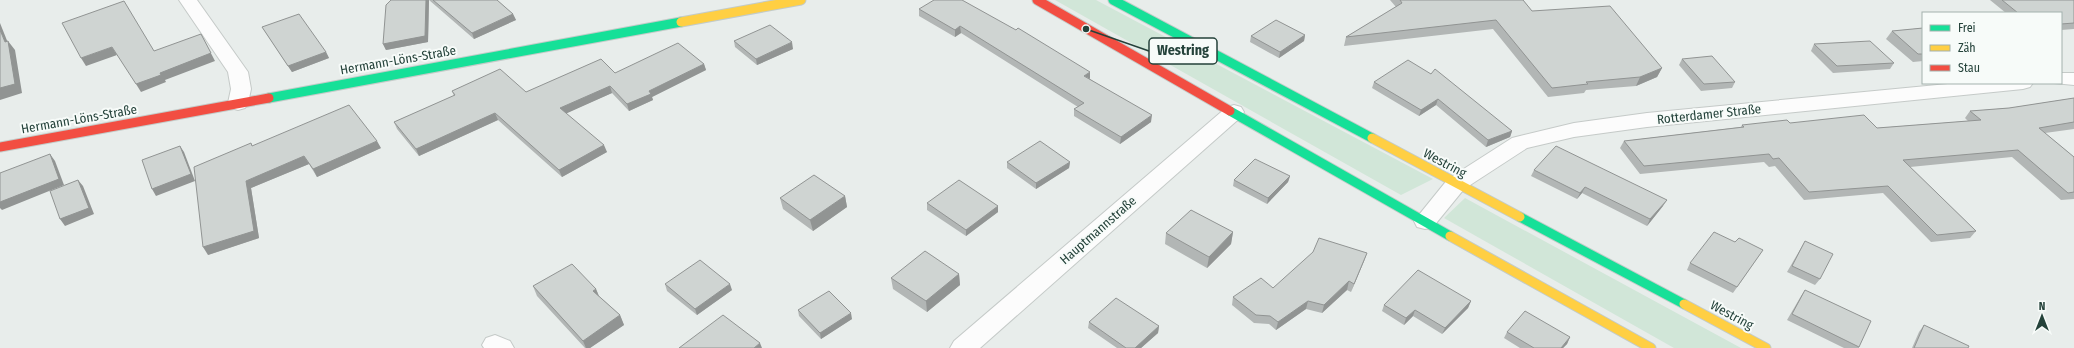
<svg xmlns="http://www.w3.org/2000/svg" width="2074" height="348" font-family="'Fira Sans Condensed',sans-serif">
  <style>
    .green { fill: #d1e6d8 }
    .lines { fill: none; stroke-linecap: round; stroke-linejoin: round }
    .street-casing { stroke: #c5cac8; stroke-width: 2 }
    .fast-casing { stroke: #c3cbc8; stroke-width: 11 }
    .slow-casing { stroke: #c3cbc8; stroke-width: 11 }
    .jam-casing { stroke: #c3cbc8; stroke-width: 11 }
    .street { fill: #fcfcfc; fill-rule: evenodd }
    .fast { stroke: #16e098; stroke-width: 9 }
    .slow { stroke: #ffcf43; stroke-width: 9 }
    .jam { stroke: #f24e42; stroke-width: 9 }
    .wall { fill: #b2b6b5 }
    .shaded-wall { fill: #919493 }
    .building { fill: #cfd4d2; stroke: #919493 }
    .labels { text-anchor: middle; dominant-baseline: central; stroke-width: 4; stroke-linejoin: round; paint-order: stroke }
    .street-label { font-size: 13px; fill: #24423a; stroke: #f7fbf9 }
    .leader { fill: none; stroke: #24423a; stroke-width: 1.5 }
    .callout-dot { fill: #24423a; stroke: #f7fbf9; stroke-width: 1.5 }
    .callout { fill: #f7fbf9; stroke: #24423a; stroke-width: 1.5 }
    .callout-label { font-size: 14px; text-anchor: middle; font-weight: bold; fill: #24423a }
  </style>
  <rect width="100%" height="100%" fill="#e8edeb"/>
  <!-- green -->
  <path class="green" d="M1055 0H1096L1433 179 1401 195Z
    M1465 198 1741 348H1674L1444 218Z"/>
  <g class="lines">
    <defs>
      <path id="street" d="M179 0H197L248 72 251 89 248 103 245 108 238 110 231 108 228 103 231 89 228 72Z
        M2061 73H2074V85L2054 83H2061Z
        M1958 83H2033L2030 87 2023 89 1647 127 1574 137 1527 148 1464 189 1433 227 1425 229 1417 227 1414 221 1448 179 1512 138 1520 136 1574 123 1647 113Z
        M1234 105 1241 107 1244 112 1241 117 980 348H950L954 341 1227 107Z
        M495 335 510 341 514 348H484L482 345 486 338Z"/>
      <path id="fast" d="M1113 0 1372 138
        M269 98 681 22
        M1230 111 1450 236
        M1520 217 1684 304"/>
      <path id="slow" d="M681 22 801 0
        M1372 138 1520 217
        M1450 236 1651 348
        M1684 304 1766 348"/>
      <path id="jam" d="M1037 0 1230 111
        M0 147 269 98"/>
    </defs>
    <!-- street casing -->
    <use href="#street" class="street-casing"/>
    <!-- fast casing -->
    <use href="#fast" class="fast-casing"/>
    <!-- slow casing -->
    <use href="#slow" class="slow-casing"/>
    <!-- jam casing -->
    <use href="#jam" class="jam-casing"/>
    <!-- street -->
    <use href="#street" class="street"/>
    <!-- fast -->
    <use href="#fast" class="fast"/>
    <!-- slow -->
    <use href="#slow" class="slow"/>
    <!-- jam -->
    <use href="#jam" class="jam"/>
  </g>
  <!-- wall -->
  <path class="wall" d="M391 0H497L513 14 516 20 474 39 429 0 428 42 386 50 383 44Z
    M1390 0H1523L1532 11 1662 68 1657 77 1636 86 1586 90 1584 93 1548 97 1493 29 1344 46 1346 37 1396 7Z
    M1990 0H2074V29L2061 30V13H2006Z
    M919 9 1090 79 1151 122 1120 144 1074 116V109L1078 107 961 33 955 37 919 16Z
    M262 27 326 52 329 58 292 72Z
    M1923 28V61L1913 62 1886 39 1892 31Z
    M1305 35 1304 41 1279 58 1250 42 1251 36Z
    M734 41 793 49 757 65 735 47Z
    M1814 44 1894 63 1890 69 1833 73 1811 51Z
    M1682 59 1735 82 1732 88 1701 91 1679 65Z
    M704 64 706 70 652 97 653 100 629 111 612 93 566 113 607 152 562 177 498 120 419 156 397 129 394 122 454 96 452 91 526 92 615 73Z
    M1431 74 1512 131 1510 137 1486 147 1436 105 1419 116 1372 88 1374 82Z
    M2074 98V129L2045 133 2074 157V199L2061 200 2012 157 1910 167 1976 231 1970 238 1931 242 1883 193 1804 200 1775 166 1769 167 1764 162 1640 174 1620 148 1624 141 1741 127 1742 125 1790 123 1877 128 1968 121 1965 118 1970 111 2009 108Z
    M252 146 381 148 317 177 309 164 251 188 259 238 208 255Z
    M1007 162H1070L1069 168 1036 189 1007 168Z
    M1534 170 1663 206 1647 226 1582 193 1577 199 1531 176Z
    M1290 176 1288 182 1267 204 1233 186 1234 180Z
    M845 196 847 207 813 231 783 209 780 198Z
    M927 203 998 206V212L966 236 927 210Z
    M1233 232 1231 244 1207 268 1165 244 1166 233Z
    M1805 241 1820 279 1815 285 1787 272Z
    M1735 242 1763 250 1733 293 1687 270 1690 263Z
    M1367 253 1364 261 1351 292 1347 290 1322 313 1306 309 1276 330 1269 324 1254 323 1232 305 1233 297 1273 288Z
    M959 274 960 285 927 312 893 289 891 278Z
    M665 284 732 290 697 315 667 291Z
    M533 286 596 289 599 296 620 315 624 325 590 348H585L537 296Z
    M1805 290 1859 347V348H1844L1787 320 1801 296Z
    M1471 301 1468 308 1442 334 1413 316 1404 325 1382 311 1384 305Z
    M798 310 852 319 821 339 799 316Z
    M1089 322 1159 326 1158 333 1141 348H1117L1088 328Z
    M1924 325 1968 348H1912L1919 332Z
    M1507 332 1570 337 1567 344 1563 348H1520L1504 338Z"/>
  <!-- shaded-wall -->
  <path class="shaded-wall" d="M426 0H429L428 42 386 50 383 44Z
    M513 14 516 20 474 39 472 33Z
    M0 23 8 43V41L15 50 22 93 0 100V88L5 42 0 30Z
    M960 26 961 33 955 37V30Z
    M201 34 215 61 165 80 166 82 141 92 136 84Z
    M1305 35 1304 41 1279 58 1280 52Z
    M792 42 793 49 757 65 756 59Z
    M112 47 117 55 86 66 81 58Z
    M326 52 329 58 292 72 288 66Z
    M704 64 706 70 652 97 653 100 629 111 627 104 649 91Z
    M1662 68 1657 77 1636 86 1640 77Z
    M1090 72V79L1084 76Z
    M610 86 612 93 563 115 560 108Z
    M1438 99 1436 105 1419 116 1421 110Z
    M495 113 498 120 419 156 416 149Z
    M1152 115 1151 122 1120 144 1121 137Z
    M1512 131 1510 137 1486 147 1488 140Z
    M377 141 381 148 317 177 313 169Z
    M604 145 607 152 562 177 559 170Z
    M180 146 184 152 195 181 156 196 152 189Z
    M50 154 55 161 64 185 2 210 0 208V202Z
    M304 156 309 164 251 188 259 238 208 255 203 247 246 181Z
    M1070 162 1069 168 1036 189V183Z
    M1290 176 1288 182 1267 204 1268 198Z
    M78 180 83 186 94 214 65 226 60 219Z
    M1585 187 1582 193 1577 199 1580 193Z
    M845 196 847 207 813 231 810 220Z
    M1667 200 1663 206 1647 226 1650 219Z
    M998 206V212L966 236V230Z
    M1233 232 1231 244 1207 268 1209 257Z
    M1367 253 1364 261 1351 292 1354 284Z
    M959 274 960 285 927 312 926 301Z
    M1349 281 1347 290 1322 313 1324 305Z
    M730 284 732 290 697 315 695 309Z
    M596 289 600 299 593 291Z
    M1308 301 1306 309 1276 330 1278 322Z
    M1471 301 1468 308 1442 334 1445 328Z
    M1415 310 1413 316 1404 325 1406 318Z
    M851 313 852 319 821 339 820 333Z
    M620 315 624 325 590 348H586L583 341Z
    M1159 326 1158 333 1141 348H1135Z
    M1570 337 1567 344 1563 348H1561Z
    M760 343 762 348H754Z"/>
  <!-- building -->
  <path class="building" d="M391 0H426L425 36 383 44 386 5Z
    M433 0H497L513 14 472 33Z
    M934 0H962L1016 30 1018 28 1090 72 1084 76 1152 115 1121 137 1074 109 1084 103 960 26 955 30 919 9Z
    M1400 0H1523L1532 11 1610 6 1662 68 1640 77 1586 82 1588 84 1552 88 1496 20 1346 37 1402 3Z
    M2002 0H2074V23L2061 24V13H2018Z
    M124 1 154 51 201 34 211 53 160 73 161 75 136 84 112 47 81 58 62 23Z
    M299 14 326 52 288 66 262 27Z
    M1276 20 1305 35 1280 52 1251 36Z
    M770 25 792 42 756 59 734 41Z
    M1923 28V54H1918L1892 31Z
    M0 30 5 42 8 41 15 84 0 88Z
    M1870 41 1894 63 1837 66 1814 44Z
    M678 43 704 64 649 91 651 94 627 104 610 86 560 108 604 145 559 170 495 113 416 149 394 122 455 95 452 91 500 69 526 92 601 59 615 73Z
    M1712 56 1735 82 1704 84 1682 59Z
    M1408 60 1431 74 1435 69 1512 131 1488 140 1438 99 1421 110 1374 82Z
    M2074 98V122L2039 128 2074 157V192L2068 193 2018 150 1903 160 1976 231 1937 235 1888 186 1809 192 1779 158 1773 159 1769 154 1644 166 1624 141 1744 127 1742 125 1787 120 1790 123 1864 115 1877 128 1981 120 1970 111 2009 108Z
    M349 105 377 141 313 169 304 156 246 181 254 231 203 247 194 167 251 143 252 146Z
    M1040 141 1070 162 1036 183 1007 162Z
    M180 146 191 174 152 189 142 160Z
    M1556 146 1667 200 1650 219 1585 187 1580 193 1534 170Z
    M50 154 59 179 0 202V173Z
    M1255 159 1290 176 1268 198 1234 180Z
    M814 175 845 196 810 220 780 198Z
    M78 180 89 208 60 219 50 191Z
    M959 180 998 206 966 230 927 203Z
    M1191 210 1233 232 1209 257 1166 233Z
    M1714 232 1735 242 1739 238 1763 250 1737 287 1690 263Z
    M1319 238 1367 253 1354 284 1349 281 1324 305 1308 301 1278 322 1270 316 1256 315 1233 297 1261 278 1273 288 1313 252Z
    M1805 241 1833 254 1820 279 1792 266Z
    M925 251 959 274 926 301 891 278Z
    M700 260 730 284 695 309 665 284Z
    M572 264 596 289 593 291 620 315 583 341 533 286Z
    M1418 270 1471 301 1445 328 1415 310 1406 318 1384 305Z
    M1805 290 1871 321 1859 347 1792 314Z
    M829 291 851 313 820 333 798 310Z
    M1116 298 1159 326 1135 348H1126L1089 322Z
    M1525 311 1570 337 1561 348H1534L1507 332Z
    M723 315 760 343 754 348H679Z
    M1924 325 1969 346 1968 348H1914Z"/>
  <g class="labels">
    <!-- street labels -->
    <g class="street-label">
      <text transform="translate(398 60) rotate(-10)">Hermann-Löns-Straße</text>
      <text transform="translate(1709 114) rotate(-6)">Rotterdamer Straße</text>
      <text transform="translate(79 119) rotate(-10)">Hermann-Löns-Straße</text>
      <text transform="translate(1445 163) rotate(28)">Westring</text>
      <text transform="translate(1098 230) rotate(-41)">Hauptmannstraße</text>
      <text transform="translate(1732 315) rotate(28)">Westring</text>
    </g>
  </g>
  <!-- callouts -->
  <path class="leader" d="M1086 29L1149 51"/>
  <circle class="callout-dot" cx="1086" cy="29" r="4"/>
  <rect class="callout" x="1149" y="38" width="68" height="26" rx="4"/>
  <g class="callout-label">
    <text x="1183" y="55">Westring</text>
  </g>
  <!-- legend -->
  <rect x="1922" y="12" width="140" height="72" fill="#f7fbf9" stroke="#a3b1ad"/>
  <rect x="1930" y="25" width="20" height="6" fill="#16e098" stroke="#a3b1ad"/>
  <text x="1958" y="32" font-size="12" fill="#24423a">Frei</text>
  <rect x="1930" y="45" width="20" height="6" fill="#ffcf43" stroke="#a3b1ad"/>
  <text x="1958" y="52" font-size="12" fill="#24423a">Zäh</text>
  <rect x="1930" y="65" width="20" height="6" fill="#f24e42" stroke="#a3b1ad"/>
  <text x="1958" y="72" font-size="12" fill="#24423a">Stau</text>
  <!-- north arrow -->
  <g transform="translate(2042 316)" stroke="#f7fbf9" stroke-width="3" paint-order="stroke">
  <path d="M0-3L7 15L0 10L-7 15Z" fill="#24423a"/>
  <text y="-6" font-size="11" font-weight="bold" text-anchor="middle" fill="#24423a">N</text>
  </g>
</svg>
